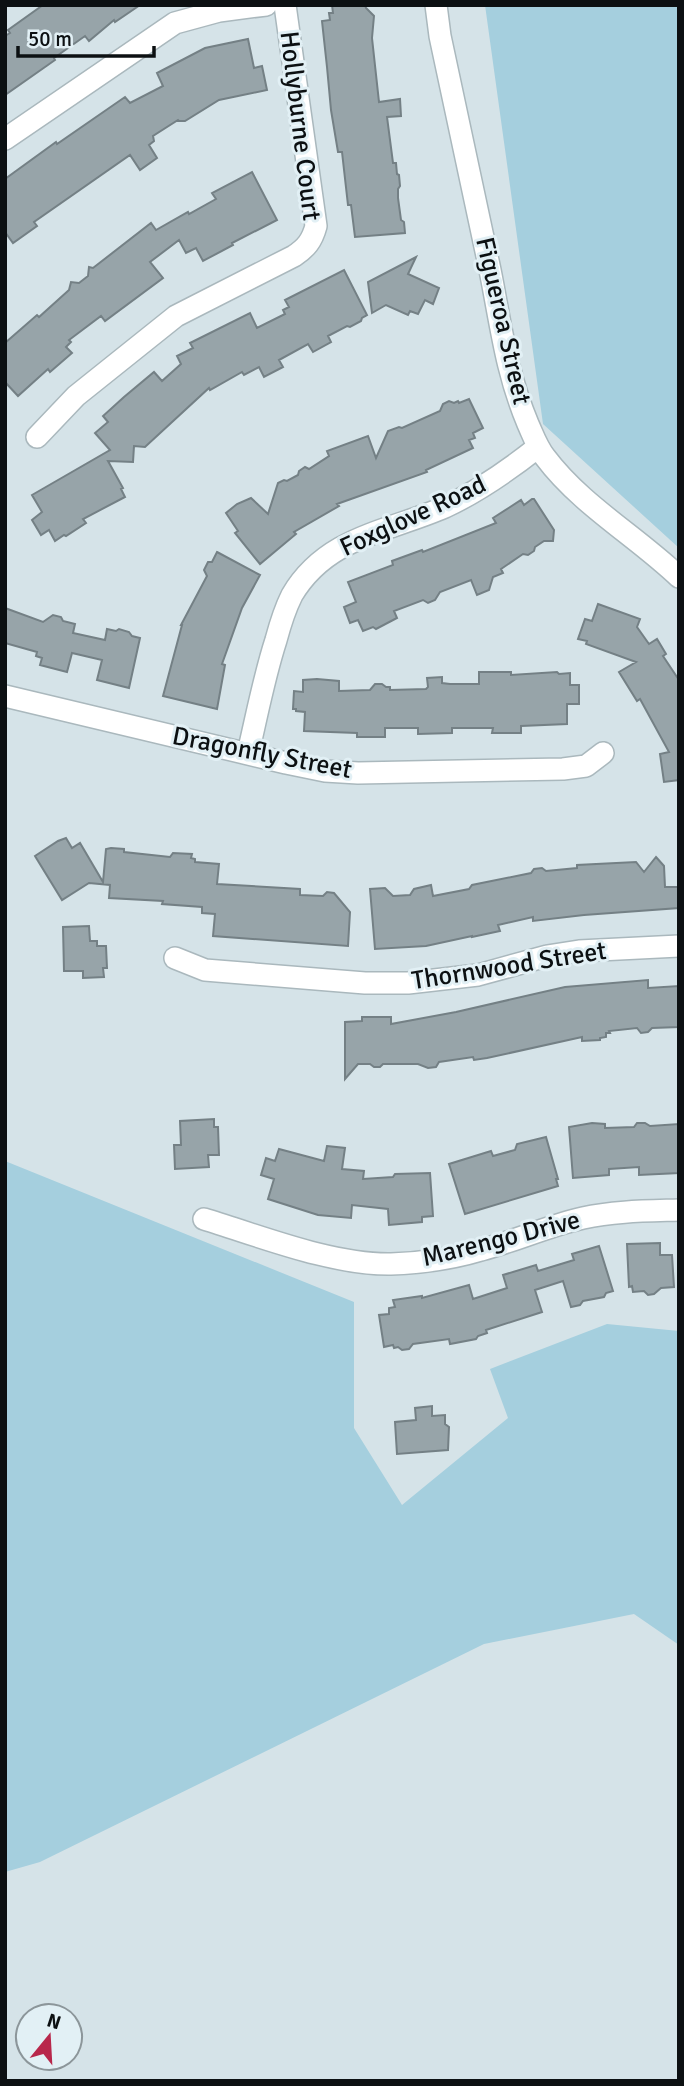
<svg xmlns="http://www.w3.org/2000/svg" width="684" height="2086" font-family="Signika,sans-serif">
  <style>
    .green { fill: #a5cfde }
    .building { fill: #97a4a9; stroke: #748085; stroke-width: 2 }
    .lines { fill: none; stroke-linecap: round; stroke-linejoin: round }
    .street-casing { stroke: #aab8bd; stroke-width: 24 }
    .street { stroke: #fff; stroke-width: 21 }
    .labels { text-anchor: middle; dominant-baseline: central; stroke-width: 6; stroke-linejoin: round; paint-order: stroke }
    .street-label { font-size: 26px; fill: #0c1012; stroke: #e2f0f5 }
  </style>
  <rect width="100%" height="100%" fill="#d5e3e8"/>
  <!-- green -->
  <path class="green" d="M485 5H679V548L543 424Z
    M5 1161 354 1302V1428L402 1505 508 1418 490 1369 607 1324 679 1331V1645L634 1614 484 1644 40 1862 5 1872Z"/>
  <!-- building -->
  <path class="building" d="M43 5H140L115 22 114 20 89 41 85 36 54 58 55 60 5 95V36L10 33 8 30Z
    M332 5H365L366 8 374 16 372 38 379 102 400 99 401 116 387 117 393 163H396L397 174 399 175 400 186 398 189V198L401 220 404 222 405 233 355 237 351 205H348L342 152H338L331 110 327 67 322 21 330 20 329 13H333Z
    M248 39 254 68 262 66 267 90 219 100 185 121H179L178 120 153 136 154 141 149 145 157 158 140 170 130 155 34 222 37 226 13 243 5 232V179L56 142 57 144 125 97 130 103 163 86 157 73 205 48Z
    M252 172 277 220 232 243 233 245 203 261 196 248 186 253 179 240 150 262 163 278 105 321 101 316 69 340 71 342 66 347 72 353 50 372 48 369 18 396 5 382V343L37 315 39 317 69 290 71 282 79 283 88 276 89 267 93 268 151 223 156 230 188 212 189 214 216 199 212 193Z
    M416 257 408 274 439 288 433 304 425 300 418 314 410 311 408 315 386 305 372 313 368 282Z
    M344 270 367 315 362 318 361 321 350 327 347 326 328 336 331 342 313 352 308 344 279 360 283 367 264 377 259 367 244 375 242 372 210 390 209 388 145 447 134 446 133 462 108 461 123 488 121 489 125 497 83 519 86 523 66 536 64 535 55 541 49 530 41 535 32 520 42 512 32 495 110 450 95 433 108 422 103 416 124 397 154 372 162 381 181 364 177 356 193 348 190 343 250 313 257 328 285 314 283 310 289 307 285 300Z
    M469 399 483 428 473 433 475 438 469 440 473 448 426 470 427 472 337 504 339 506 294 532 296 534 260 564 235 533 238 531 226 513 237 504 251 498 268 514 278 483 284 480 287 481 298 475 299 471 305 467 309 469 329 456 327 451 368 436 376 458 388 431 399 427 402 428 440 411 443 404 449 401 454 403 458 401 459 403Z
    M532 499H534L554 530 553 541H544L535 547 534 551 528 555 523 554 501 569 503 573 493 577 489 590 477 595 471 580 440 592 435 600 428 603 423 600 394 611 397 618 376 629 373 627 363 631 358 620 350 623 344 607 356 602 348 582 393 565 392 561 422 550 423 552 496 523 493 518 521 500 524 505Z
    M217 552 260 575 242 608 222 664 225 665 217 709 163 696 182 625H181L207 576 204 570 208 562H212Z
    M598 604 640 619 637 627 649 644 657 639 666 654 663 656 679 680V780L664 782 660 754 669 752 640 699 637 701 619 672 636 662 586 644 587 641 578 639 585 619 592 621Z
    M5 608 43 622 53 615 61 617 63 621 75 624 73 633 105 640 107 629 116 631 119 629 129 632 132 636 140 638 129 688 97 680 102 660 72 653 67 672 40 665 42 658 36 656 37 652 5 643Z
    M479 672H511V675L557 672 559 674 570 673V685H579V704H567V724L521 726V733H492L493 728H452V733L418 734V728H385V737H357V733L304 731 305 712 296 711V709H293L294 691 303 692V680L317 679 339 681V691L370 690 375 684H382L386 687H390V690L426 689 428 687 427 678 442 677V683L450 684H479Z
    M66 838 72 848 80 843 103 882 106 849 111 848 124 849V852L170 857 173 853 192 854 191 858 195 859V862L219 864 217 884 300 889V895L323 896 327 892 334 893 350 912 348 946 213 936 215 914 202 913V907L162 904 163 901 109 898 110 885 89 883 62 900 35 856 58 841Z
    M656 857 664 866 665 887H679V908L584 915 533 921V917L498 925 500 931 472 937V936L426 946 375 949 370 889 385 888 393 896 410 895 414 889 431 885 433 896 469 889 472 885 531 873 534 869 542 868 546 871 577 868V865L636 862 644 872Z
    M89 926 90 941H97V946H106L107 968H103L104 977 83 978V971H64L63 927Z
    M648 980V988L679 986V1027L652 1028 648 1032 641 1033 637 1028 609 1031 610 1033H606V1037L600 1038V1040L582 1041V1037L487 1058 474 1060 473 1057 439 1062 436 1067 428 1068 418 1064H383L380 1067H374L370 1064H358L345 1079V1022L362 1021V1017H391V1024L456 1012 565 987Z
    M214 1119V1127H218L219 1155H208L209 1167 175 1169 174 1145H181L180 1121Z
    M592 1123 605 1124V1128L634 1127 637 1123H645L650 1126 679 1124V1173L639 1175V1167L609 1169V1175L573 1178 569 1127Z
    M546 1137 558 1179H556L558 1186 465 1214 449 1164 491 1151 493 1156 515 1150 517 1144Z
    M327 1146 345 1148 342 1169 364 1171 363 1179 393 1177 395 1174 430 1173 433 1216 422 1217V1222L389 1225 388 1209 352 1205 351 1218 318 1215 268 1199 274 1179 261 1175 266 1158 275 1161 279 1149 324 1161Z
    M660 1243V1255H672L674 1287 661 1288 654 1294 648 1295 644 1291 633 1292 632 1286 629 1287 627 1244Z
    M599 1246 613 1291 606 1293 604 1297 583 1301 580 1305 571 1307 563 1281 535 1290 542 1312 486 1330 487 1333 478 1336 476 1339 450 1344 449 1339 413 1344 409 1349 402 1350 398 1347 394 1348 393 1345 384 1347 379 1315 389 1314V1308L395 1307 393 1300 422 1296V1298L469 1285 473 1299 507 1288 503 1275 536 1265 538 1271 574 1260 572 1254Z
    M432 1406V1416L445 1415V1424L449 1427 448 1450 397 1454 395 1422 416 1420 415 1408Z"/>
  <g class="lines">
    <defs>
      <path id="street" d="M436 5 440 36C457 114 474 192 490 270 501 325 506 372 528 424 533 435 537 447 545 457 581 505 636 536 679 577
        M5 139 175 23 219 11 266 5
        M37 437 76 396 176 316 294 256C306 248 312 241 316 226L285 5
        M5 696 286 763 325 771 358 773 563 769 586 766 603 753
        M248 753C257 715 264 677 276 640 280 625 285 609 292 595 327 536 388 532 445 507 479 491 509 470 538 447
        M175 958 205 970 365 983H408L478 975 547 956 579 951 679 946
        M204 1219C260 1236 332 1265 391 1264 421 1263 451 1259 481 1250 515 1241 548 1226 583 1218 614 1211 647 1211 679 1210"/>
    </defs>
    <!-- street casing -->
    <use href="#street" class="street-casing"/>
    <!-- street -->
    <use href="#street" class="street"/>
  </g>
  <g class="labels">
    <!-- street labels -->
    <g class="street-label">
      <text transform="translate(300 126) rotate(83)">Hollyburne Court</text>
      <text transform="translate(503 321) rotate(77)">Figueroa Street</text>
      <text transform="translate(413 516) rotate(-25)">Foxglove Road</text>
      <text transform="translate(262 753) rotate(11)">Dragonfly Street</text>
      <text transform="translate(509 966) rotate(-9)">Thornwood Street</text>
      <text transform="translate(501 1239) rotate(-14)">Marengo Drive</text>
    </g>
  </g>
  <!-- border -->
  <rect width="684" height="2086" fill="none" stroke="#0c1012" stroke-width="14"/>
  <!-- north arrow -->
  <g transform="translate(49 2037) rotate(18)"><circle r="33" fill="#e2f0f5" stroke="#8c969a" stroke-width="2"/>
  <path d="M0-5L12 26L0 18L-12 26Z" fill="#b8274b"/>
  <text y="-10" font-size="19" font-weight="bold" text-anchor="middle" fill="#0c1012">N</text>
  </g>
  <!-- scale -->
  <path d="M18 46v10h136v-10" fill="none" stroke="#0c1012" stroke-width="3.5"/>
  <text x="28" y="46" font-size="21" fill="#0c1012" stroke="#e2f0f5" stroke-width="5" paint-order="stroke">50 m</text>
</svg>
